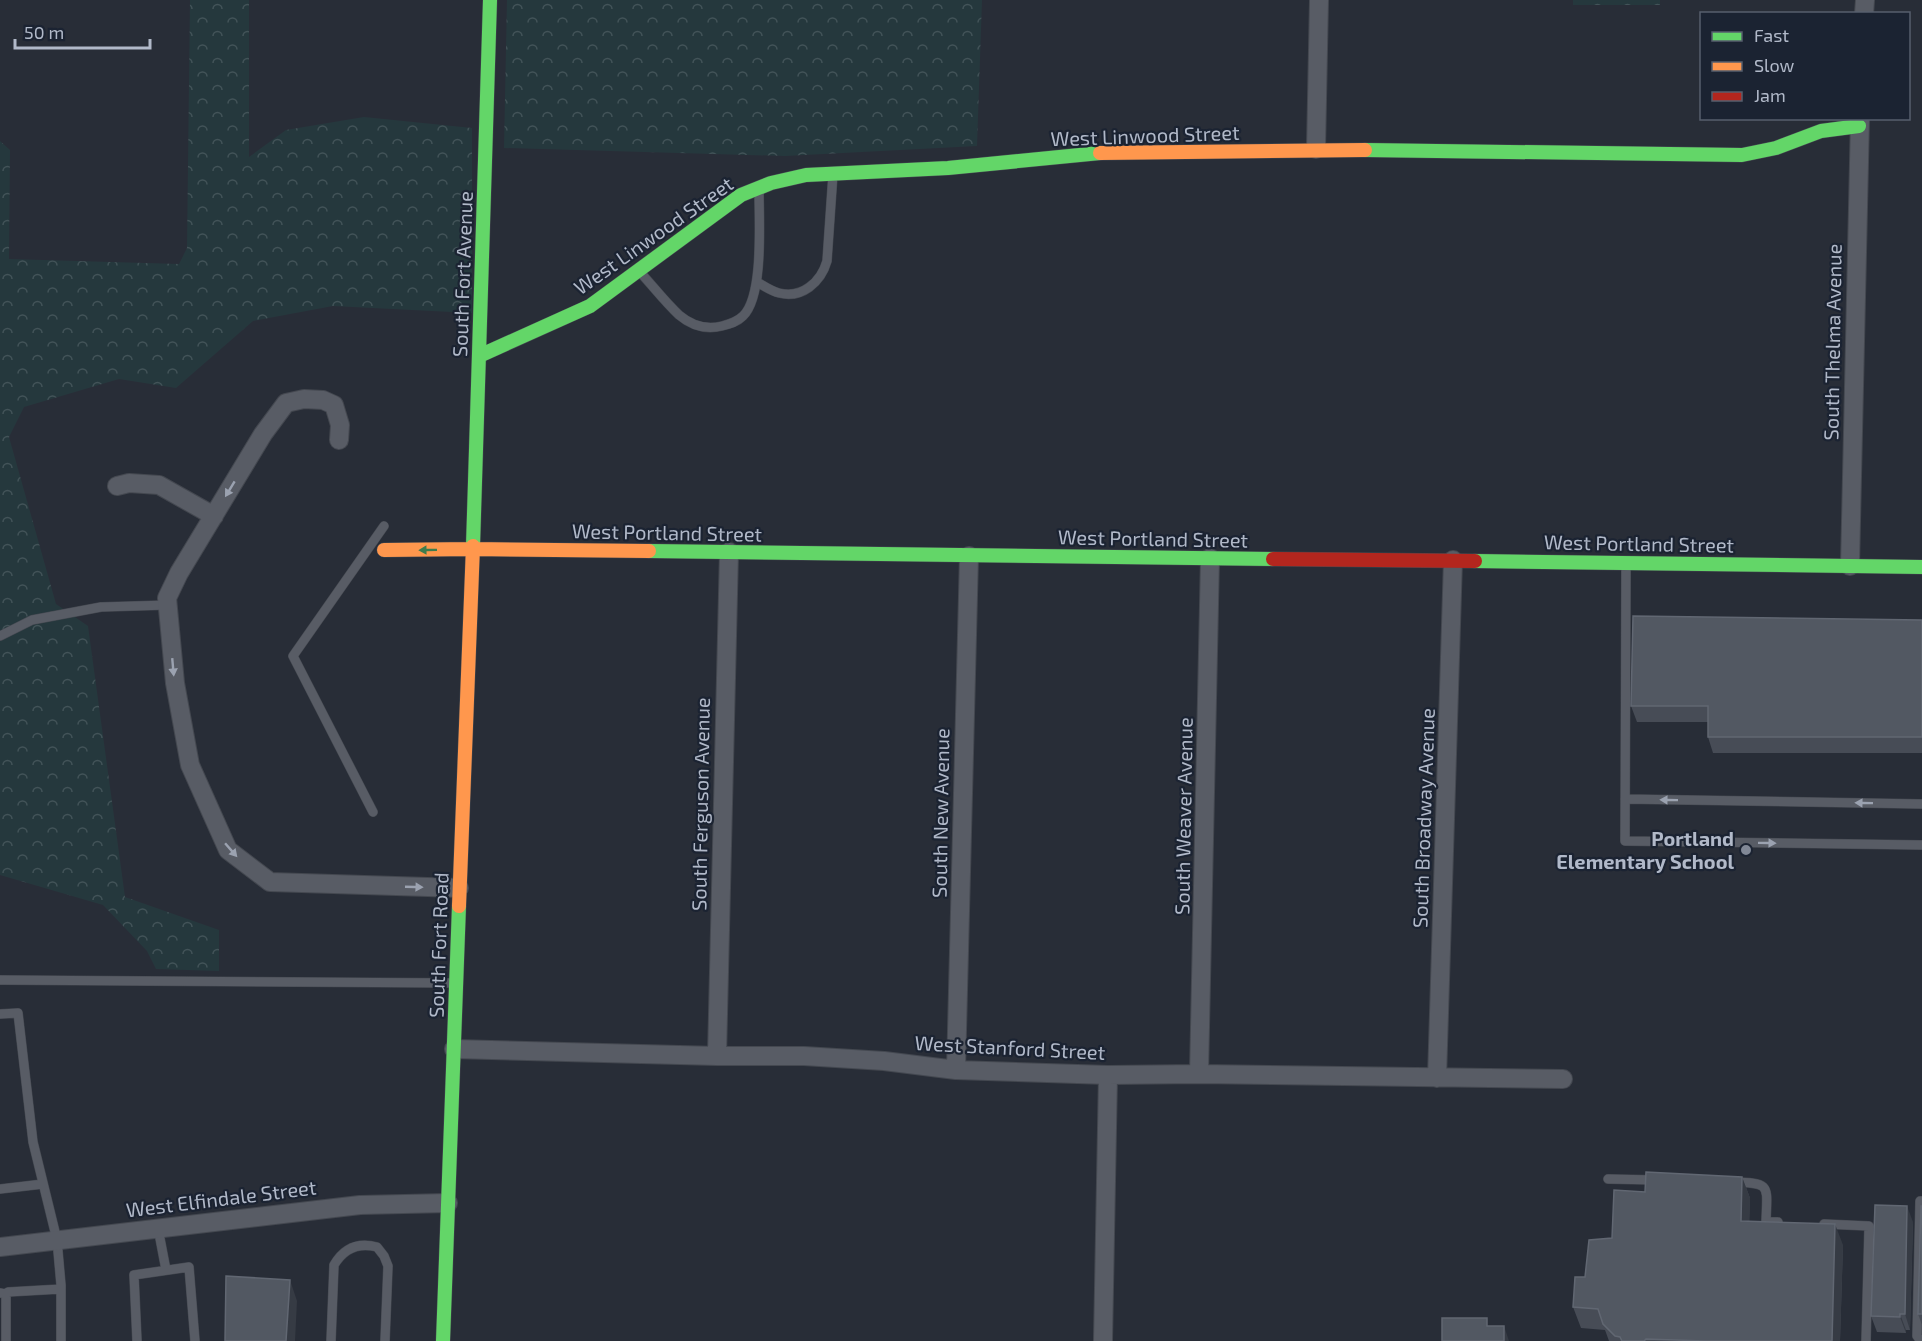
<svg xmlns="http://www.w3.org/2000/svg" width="1922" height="1341" font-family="'Exo 2',sans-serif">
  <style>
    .forest { fill: url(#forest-crowns) }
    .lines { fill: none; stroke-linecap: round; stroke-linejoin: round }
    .lane-casing { stroke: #444850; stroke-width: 10 }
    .street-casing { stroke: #444850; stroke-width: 20 }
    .fast-casing { stroke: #444850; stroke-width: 15 }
    .slow-casing { stroke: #444850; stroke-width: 15 }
    .jam-casing { stroke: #444850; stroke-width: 15 }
    .lane { stroke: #585c65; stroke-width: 9 }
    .street { stroke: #585c65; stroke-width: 18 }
    .fast { stroke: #63d668; stroke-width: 14 }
    .slow { stroke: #ff974d; stroke-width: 14 }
    .jam { stroke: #b3261e; stroke-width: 14 }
    .wall { fill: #474c56 }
    .shaded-wall { fill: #363b44 }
    .building { fill: #525862; stroke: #616772; stroke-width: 1.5 }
    .oneway { fill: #9ba2b0 }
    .oneway2 { fill: #3f7c4d }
    .poi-dot { fill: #818896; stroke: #1b2332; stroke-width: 2 }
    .labels { text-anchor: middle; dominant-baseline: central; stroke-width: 4.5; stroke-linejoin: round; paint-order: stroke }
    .street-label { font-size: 20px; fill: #b1b9c9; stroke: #1b2332 }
    .poi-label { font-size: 20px; font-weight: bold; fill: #b1b9c9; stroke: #1b2332; text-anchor: end }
  </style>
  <defs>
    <pattern id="forest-crowns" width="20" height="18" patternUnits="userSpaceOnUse" patternTransform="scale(1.5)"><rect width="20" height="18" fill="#25383d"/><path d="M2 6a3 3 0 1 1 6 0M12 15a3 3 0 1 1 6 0" fill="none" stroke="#425358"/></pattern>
  </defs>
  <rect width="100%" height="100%" fill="#282d37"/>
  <!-- forest -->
  <path class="forest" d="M190 0H249V157L286 130 364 117 472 128V313L333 306 253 321 176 388 119 379 24 407 9 437 56 604 88 626 125 897 219 930V971L156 969 147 951 103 905 0 875V141L10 150 9 259 179 264 187 248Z
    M507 0H982L977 146 785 156 504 148Z
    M1573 0H1660V5H1573Z"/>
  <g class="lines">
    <defs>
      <path id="lane" d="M639 271C652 285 665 302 679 315 692 326 706 330 722 326 730 324 737 322 743 316 764 296 759 220 759 190
        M757 282C764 286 771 291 779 293 802 299 821 282 827 261L833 174
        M1626 565 1625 841 1922 845
        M0 636 32 620 101 607 168 605
        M1625 799 1922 804
        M373 812 293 656 384 526
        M0 980 456 983
        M0 1014 18 1013 33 1142 57 1240 61 1285V1341
        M1608 1179 1656 1180
        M1733 1182C1772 1183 1767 1185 1766 1222H1778
        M0 1189 43 1184
        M1824 1224 1869 1226 1866 1341
        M158 1228 166 1270
        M0 1293 6 1294 8 1292 61 1289
        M6 1294V1341
        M137 1341 134 1275 189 1267 195 1341
        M331 1341 334 1265C344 1248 358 1242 377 1247L384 1256 388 1266 385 1341
        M1921 1341 1917 1336 1920 1201H1922"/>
      <path id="street" d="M1864 14 1865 0
        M1316 149 1319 0
        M339 440 340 425 334 405 323 400 304 399 286 403 263 434 179 573 167 598 175 683 190 765 228 850 270 882 459 888
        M117 486 129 483 159 485 214 516
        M1850 566 1860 118
        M454 1049 717 1056H804L884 1061 956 1070 1108 1075 1199 1074 1563 1079
        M717 1056 729 552
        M956 1070 969 556
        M1199 1074 1210 558
        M1437 1078 1453 560
        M0 1247 360 1205 448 1203
        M1103 1341 1108 1075"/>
      <path id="fast" d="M1365 150 1742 155 1776 148 1821 131 1859 126
        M479 356 590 306 741 195 771 183 806 175 948 168 1100 153
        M473 546 490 0
        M649 551 1273 559
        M1475 561 1922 567
        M443 1341 459 906"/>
      <path id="slow" d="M1100 153 1365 150
        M384 550 473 549 649 551
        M459 906 473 546"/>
      <path id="jam" d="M1273 559 1475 561"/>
    </defs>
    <!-- lane casing -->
    <use href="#lane" class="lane-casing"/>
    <!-- street casing -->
    <use href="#street" class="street-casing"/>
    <!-- fast casing -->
    <use href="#fast" class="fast-casing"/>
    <!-- slow casing -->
    <use href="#slow" class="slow-casing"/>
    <!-- jam casing -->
    <use href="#jam" class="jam-casing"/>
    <!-- lane -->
    <use href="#lane" class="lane"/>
    <!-- street -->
    <use href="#street" class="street"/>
    <!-- fast -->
    <use href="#fast" class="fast"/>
    <!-- slow -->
    <use href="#slow" class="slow"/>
    <!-- jam -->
    <use href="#jam" class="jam"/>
  </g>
  <!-- wall -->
  <path class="wall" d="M1922 620V753H1713L1708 737V722H1637L1631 706Z
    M1742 1177 1750 1198 1749 1221 1843 1245 1840 1341H1609L1605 1330 1581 1328 1573 1307 1585 1277 1645 1192Z
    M1922 1206V1325L1918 1314Z
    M1913 1222 1910 1330H1906V1333L1877 1332 1871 1316Z"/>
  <!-- shaded-wall -->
  <path class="shaded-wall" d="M1742 1177 1750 1198 1749 1242 1741 1221Z
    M1907 1206 1913 1222 1910 1330 1905 1314Z
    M1835 1224 1843 1245 1840 1341H1832Z
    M290 1280 297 1301 295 1341H286Z
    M1900 1314 1906 1330V1333L1900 1317Z
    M1504 1326 1509 1341H1504Z"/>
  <!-- building -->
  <path class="building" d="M1633 616 1922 620V737H1708V706H1631Z
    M1646 1172 1742 1177 1741 1221 1835 1224 1832 1341H1705L1646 1339 1644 1341H1622L1620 1337 1615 1336 1603 1324 1598 1309 1573 1307 1575 1277H1585L1589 1240 1612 1238 1614 1190 1645 1192Z
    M1875 1205 1907 1206 1905 1314H1900V1317L1871 1316Z
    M1921 1206H1922V1314H1918Z
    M226 1276 290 1280 286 1341H225Z
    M1442 1318H1487V1326H1504V1341H1442Z"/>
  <!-- one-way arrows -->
  <defs><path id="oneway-solid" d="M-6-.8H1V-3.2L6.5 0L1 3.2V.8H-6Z" transform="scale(1.5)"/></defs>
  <g class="oneway">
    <use href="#oneway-solid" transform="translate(230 489) rotate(121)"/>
    <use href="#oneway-solid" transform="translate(173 667) rotate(85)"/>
    <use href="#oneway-solid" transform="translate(1669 800) rotate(-179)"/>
    <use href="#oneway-solid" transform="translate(1864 803) rotate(-179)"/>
    <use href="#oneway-solid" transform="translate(1767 843) rotate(1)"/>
    <use href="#oneway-solid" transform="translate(231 850) rotate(49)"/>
    <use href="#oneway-solid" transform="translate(414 887) rotate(2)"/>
  </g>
  <use class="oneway2" href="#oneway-solid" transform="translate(428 550) rotate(179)"/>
  <!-- markers -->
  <circle class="poi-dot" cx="1746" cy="850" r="6"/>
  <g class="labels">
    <!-- street labels -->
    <g class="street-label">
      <text transform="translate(1145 135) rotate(-2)">West Linwood Street</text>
      <text transform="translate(653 235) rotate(-35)">West Linwood Street</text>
      <text transform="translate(462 274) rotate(-88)">South Fort Avenue</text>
      <text transform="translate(1832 342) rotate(-89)">South Thelma Avenue</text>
      <text transform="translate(667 532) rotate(1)">West Portland Street</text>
      <text transform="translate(1153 538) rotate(1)">West Portland Street</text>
      <text transform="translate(1639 543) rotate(1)">West Portland Street</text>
      <text transform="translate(700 804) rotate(-89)">South Ferguson Avenue</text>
      <text transform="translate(940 813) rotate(-89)">South New Avenue</text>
      <text transform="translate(1183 816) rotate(-89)">South Weaver Avenue</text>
      <text transform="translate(1423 818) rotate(-88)">South Broadway Avenue</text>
      <text transform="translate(438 945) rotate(-88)">South Fort Road</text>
      <text transform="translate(1010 1047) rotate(3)">West Stanford Street</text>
      <text transform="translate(221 1198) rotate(-7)">West Elfindale Street</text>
    </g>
    <!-- poi labels -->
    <g class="poi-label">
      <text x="1734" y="838">Portland<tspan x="1734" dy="23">Elementary School</tspan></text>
    </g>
  </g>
  <!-- legend -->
  <rect x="1700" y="12" width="210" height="108" fill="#1b2332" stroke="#575f6e" stroke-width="1.5"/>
  <rect x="1712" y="32" width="30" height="9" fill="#63d668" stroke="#575f6e" stroke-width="1.5"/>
  <text x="1754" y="42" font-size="18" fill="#b1b9c9">Fast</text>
  <rect x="1712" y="62" width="30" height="9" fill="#ff974d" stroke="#575f6e" stroke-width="1.5"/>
  <text x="1754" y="72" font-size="18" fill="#b1b9c9">Slow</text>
  <rect x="1712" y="92" width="30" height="9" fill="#b3261e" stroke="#575f6e" stroke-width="1.5"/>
  <text x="1754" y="102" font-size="18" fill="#b1b9c9">Jam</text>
  <!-- scale -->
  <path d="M15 39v9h135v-9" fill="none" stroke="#b1b9c9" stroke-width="3"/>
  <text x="24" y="39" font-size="18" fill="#b1b9c9" stroke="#1b2332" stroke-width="4.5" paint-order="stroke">50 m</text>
</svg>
